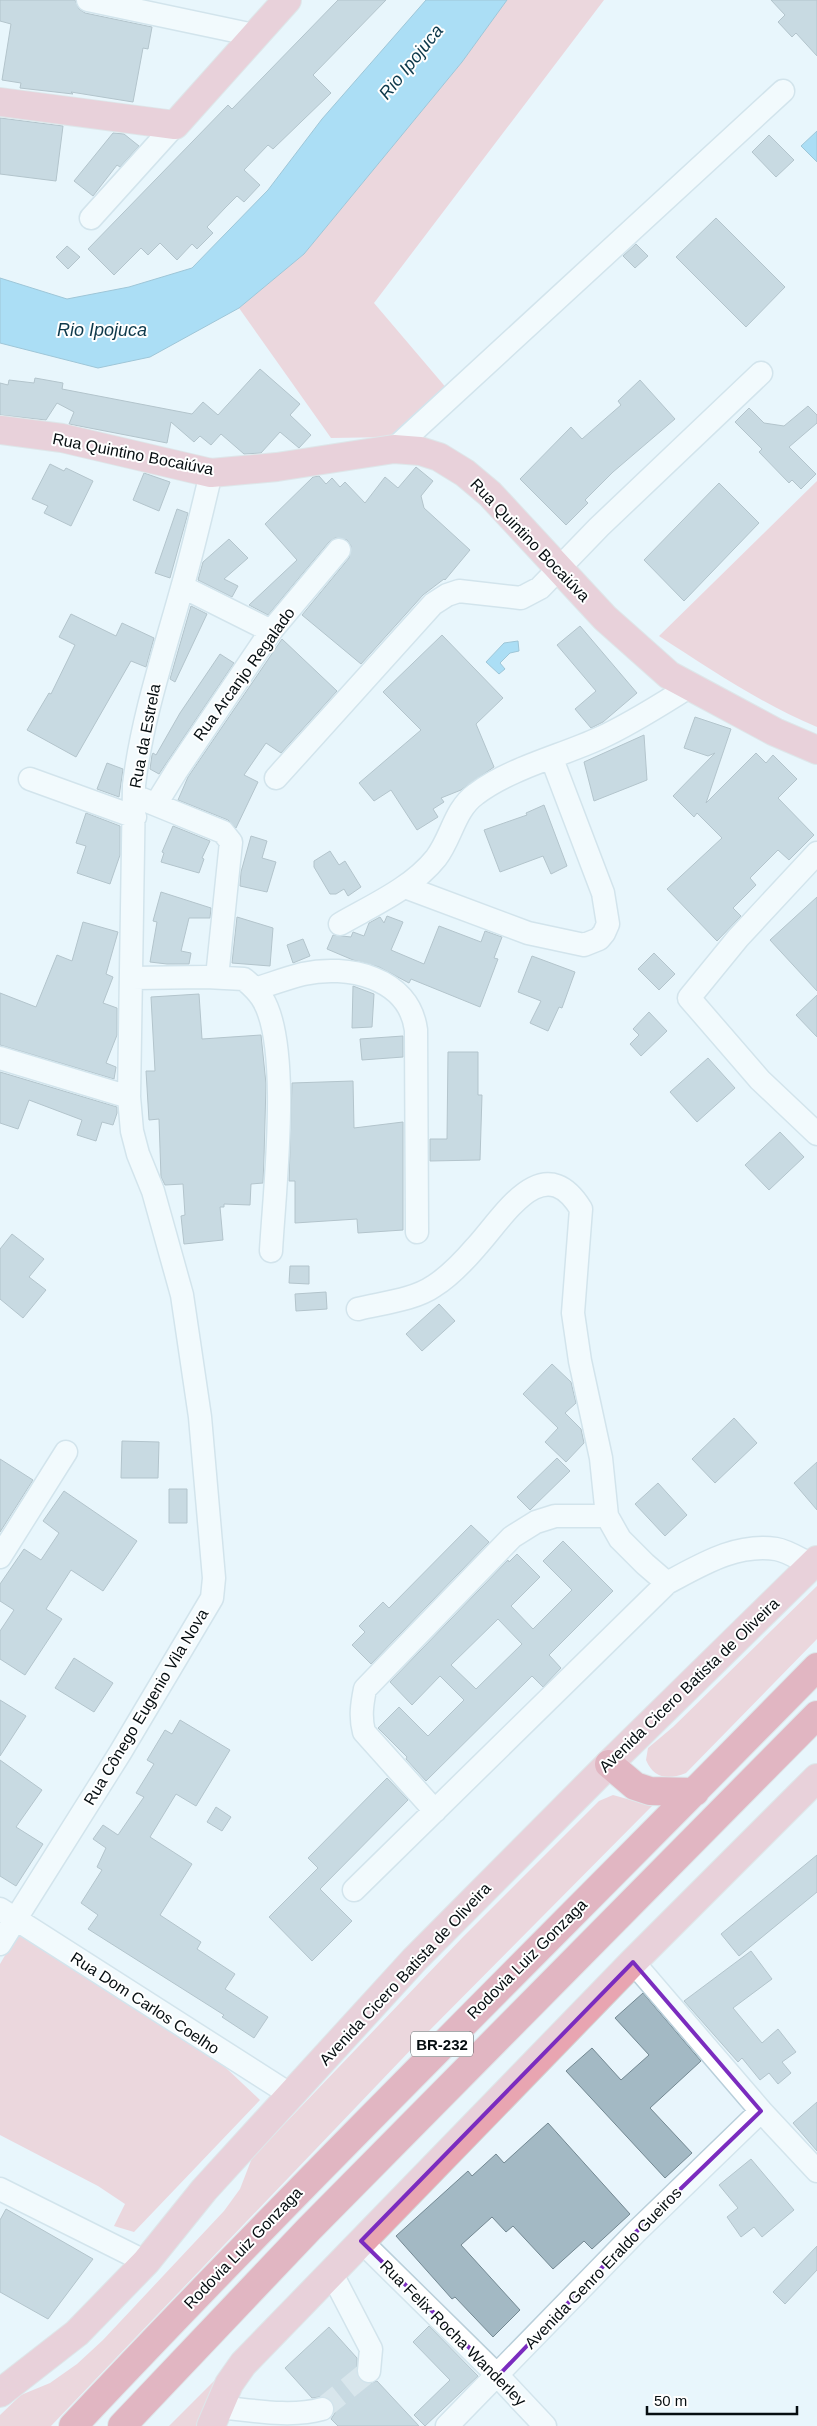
<svg xmlns="http://www.w3.org/2000/svg" width="817" height="2426" font-family="Helvetica,sans-serif">
  <style>
    .green { fill: #f0b1b9 }
    .water { fill: #62c2ee; stroke: #468cac }
    .building { fill: #a3b9c4; stroke: #738892; fill-rule: evenodd }
    .lines { fill: none; stroke-linecap: round; stroke-linejoin: round }
    .minor-tunnel { stroke: #c6d2d9; stroke-width: 22; stroke-dasharray: 22 11; stroke-linecap: butt }
    .minor-casing { stroke: #b9cfda; stroke-width: 25 }
    .major-casing { stroke: #d2d4d4; stroke-width: 30 }
    .highway-casing { stroke: #d2d4d4; stroke-width: 30 }
    .minor { stroke: #fff; stroke-width: 22 }
    .major { stroke: #e8a5b1; stroke-width: 28 }
    .highway { stroke: #d9697d; stroke-width: 28 }
    .marked { fill: none; stroke: #7b2cbf; stroke-width: 4; stroke-linejoin: round }
    .labels { text-anchor: middle; dominant-baseline: central; stroke-width: 4; stroke-linejoin: round; paint-order: stroke }
    .shield { fill: #fff; stroke: #515658; stroke-width: 1 }
    .shield-label { font-size: 15px; font-weight: bold; fill: #060e11 }
    .street-label { font-size: 16px; fill: #060e11; stroke: #fff }
    .water-label { font-size: 18px; font-style: italic; fill: #0d394b; stroke: #fff }
  </style>
  <rect width="100%" height="100%" fill="#e8f5fc"/>
  <!-- green -->
  <path class="green" d="M507 0H604L374 303 448 390 391 437 331 438 239 308 304 254 462 62Z
    M817 481V727C760 703 710 669 659 636Z
    M817 1586V1639L686 1773C668 1780 654 1779 646 1760L648 1748 673 1727Z
    M613 1795 652 1806 422 2038 51 2426H0V2415L21 2395 50 2383 77 2364 103 2340 224 2211 240 2189 252 2158 463 1937 599 1801Z
    M20 1930 144 2010 225 2067 260 2100 134 2232 114 2226 125 2204 98 2186 0 2135V1964Z
    M219 2376 199 2426H169Z"/>
  <!-- water -->
  <path class="water" d="M426 0H507L462 62 304 254 239 308 150 357 98 368 0 343V278L67 299 129 287 192 268 268 190 322 119Z
    M817 131V162L801 146Z
    M518 641 519 651 510 653 500 663 505 669 499 674 486 662 504 643Z"/>
  <!-- building -->
  <path class="building" d="M0 0H75L79 9 85 13 152 27 148 49 143 48 133 102 71 92 73 94 20 88 21 83 2 80 11 24 0 21Z
    M338 0H386L313 75 331 93 273 149 268 145 244 170 260 185 244 202 237 196 225 208 207 227 213 233 197 249 192 244 177 260 160 243 148 255 141 248 114 275 88 249 228 105 232 109Z
    M771 0H817V56L796 33 792 37 778 22 785 15Z
    M0 118 63 126 56 181 0 174Z
    M113 133 124 134 139 146 120 167 117 165 93 196 74 181Z
    M769 135 794 160 776 177 752 152Z
    M716 218 785 287 746 327 676 257Z
    M636 244 648 256 635 268 623 256Z
    M67 246 80 257 68 269 56 257Z
    M260 369 300 404 290 415 311 435 299 448 280 432 261 453 244 454 221 434 211 445 200 436 194 442 171 422 167 443 131 436 69 424 74 412 57 403 46 420 0 415V383L8 385 9 380 34 383 35 378 63 383 62 389 192 414 203 402 218 415Z
    M640 380 675 419 613 472 585 500 588 503 566 525 520 479 571 427 582 439 621 405 618 401Z
    M808 406 817 415V423L789 447 816 474 801 489 792 480 789 483 759 452 762 449 735 422 749 408 764 423 784 426Z
    M50 464 64 471 66 468 93 481 71 526 44 513 48 506 32 499Z
    M416 467 433 481 421 496 424 508 470 550 445 580 444 579 423 595 361 664 302 615 349 558 351 546 347 540 335 538 329 542 268 615 249 605 297 560 265 524 313 477 319 476 326 484 332 478 340 487 345 482 365 503 385 477 398 488Z
    M144 473 170 482 159 511 133 500Z
    M719 483 759 523 684 601 644 560Z
    M177 509 188 513 170 578 155 573Z
    M229 539 248 558 224 579 238 586 232 597 198 580 203 562Z
    M191 606 207 614 175 682 170 679Z
    M71 614 116 636 122 623 154 638 146 667 131 661 76 757 27 730 49 693 51 694 75 645 59 637Z
    M580 626 637 693 603 722 591 728 575 709 596 691 557 645Z
    M442 635 503 698 476 724 494 767 461 790 441 798 444 802 433 809 438 817 417 830 391 790 374 801 359 783 421 730 383 692Z
    M282 639 337 691 281 753 266 743 244 775 258 782 236 828 228 820 178 800 188 777Z
    M220 654 234 663 159 774 150 769 152 755 153 753 156 755 180 713Z
    M695 717 731 729 706 803 756 753 766 763 773 755 797 779 778 798 814 835 789 860 778 850 750 878 756 885 733 908 741 916 717 941 667 889 722 838 697 813 694 817 673 796 715 753 708 756 684 748Z
    M644 735 647 780 594 801 584 762Z
    M107 763 123 769 119 797 97 789Z
    M544 805 567 866 551 874 543 856 500 872 484 830 527 815 526 813Z
    M86 813 120 826V855L110 884 77 873 86 846 76 843Z
    M173 826 210 841 202 858 204 859 199 873 161 862 164 853 162 852Z
    M251 836 267 841 262 858 276 862 267 892 240 886 241 872Z
    M330 851 339 865 345 861 361 887 348 896 344 889 336 894H330L314 867V861Z
    M161 892 211 908 210 918H189L181 951 191 953 189 964H167L150 962 157 922 153 921Z
    M817 897V991L770 940Z
    M387 916 403 922 391 950 424 964 439 926 481 942 485 931 502 937 494 958 498 959 480 1007 411 979 409 983 379 967 353 960 327 949 333 935 351 937 353 932 364 936 369 923 380 917 384 923Z
    M237 917 273 928 270 966 232 963Z
    M83 922 118 932 106 974 113 977 103 1003 117 1008V1035L106 1063 116 1067 114 1079 0 1045V993L36 1007 57 955 72 961Z
    M303 939 310 956 293 963 287 945Z
    M654 953 675 974 659 990 638 969Z
    M532 956 575 972 562 1008 559 1007 548 1031 530 1023 541 1001 518 992Z
    M353 986 374 994 372 1027 352 1028Z
    M199 994 202 1039 261 1035 266 1084 264 1157 263 1183 251 1184 250 1205 224 1204V1207H220L223 1240 184 1244 181 1216 185 1215 183 1184 165 1185 161 1177 159 1119 149 1120 146 1071H155L151 997Z
    M817 995V1037L796 1015Z
    M649 1012 667 1031 641 1056 630 1044 639 1035 633 1029Z
    M403 1036V1057L362 1060 360 1039Z
    M448 1052H478V1095H482L480 1160 430 1161V1139H447Z
    M708 1058 735 1088 697 1122 670 1092Z
    M0 1072 117 1107V1113L113 1125 102 1122 96 1141 77 1135 82 1120 29 1100 18 1129 0 1123Z
    M353 1081 354 1128 403 1122V1230L358 1233 357 1219 295 1223V1181H289L292 1083Z
    M780 1132 804 1157 769 1190 745 1165Z
    M12 1234 44 1259 29 1277 46 1290 23 1318 0 1299V1249Z
    M290 1266H309V1284L289 1283Z
    M326 1292 327 1309 296 1311 295 1294Z
    M439 1304 455 1321 422 1351 406 1334Z
    M552 1364 571 1382 576 1403 565 1413 581 1429 584 1443 566 1462 545 1442 558 1428 523 1394Z
    M734 1418 757 1443 715 1483 692 1459Z
    M122 1441 159 1442 158 1478H121Z
    M557 1458 570 1471 530 1510 517 1497Z
    M0 1459 33 1480 0 1532Z
    M817 1462V1510L794 1483Z
    M658 1483 687 1515 665 1536 635 1504Z
    M169 1489H187V1523H169Z
    M64 1491 137 1541 103 1591 71 1570 46 1609 62 1619 25 1675 0 1659V1631L14 1610 0 1601V1584L24 1549 41 1560 59 1533 43 1521Z
    M471 1525 489 1542 371 1664 352 1645 365 1632 359 1626 383 1602 389 1608Z
    M563 1541 613 1591 549 1655 561 1668 543 1687 532 1676 426 1781 406 1759 407 1757 378 1728 399 1707 428 1736 464 1700 440 1676 412 1705 390 1682 508 1560 509 1562 517 1554 540 1577 511 1606 533 1629 572 1590 543 1561ZM498 1619 522 1644 476 1689 451 1665Z
    M74 1658 113 1683 94 1712 55 1688Z
    M0 1700 26 1716 0 1756Z
    M180 1720 230 1750 196 1806 176 1794 150 1837 192 1864 160 1915 201 1942 197 1949 235 1974 225 1989 268 2017 254 2038 222 2017 224 2015 88 1929 98 1915 81 1903 102 1870 97 1867 106 1848 93 1839 103 1825 118 1835 144 1797 136 1793 154 1764 147 1760 165 1730 172 1734Z
    M0 1760 42 1790 16 1827 43 1844 16 1886 0 1876Z
    M387 1778 408 1800 320 1889 352 1921 312 1961 269 1917 318 1868 308 1858Z
    M216 1807 231 1817 222 1831 207 1822Z
    M817 1855V1892L739 1956 721 1934Z
    M751 1951 772 1979 733 2008 762 2043 778 2029 796 2052 782 2062 791 2073 778 2084 769 2073 760 2080 742 2058 738 2062 684 2001Z
    M643 1993 701 2061 650 2108 692 2153 665 2178 566 2071 592 2048 621 2080 649 2055 615 2018Z
    M817 2102V2151L793 2123Z
    M548 2123 630 2214 592 2249 584 2241 553 2269 513 2226 506 2232 492 2217 461 2245 520 2310 493 2337 455 2297 452 2299 396 2236 468 2171 472 2176 496 2154 504 2163Z
    M751 2159 794 2210 762 2237 754 2227 741 2237 727 2217 738 2208 719 2185Z
    M6 2209 93 2259 48 2319 0 2292V2220Z
    M817 2246V2270L785 2304 773 2292Z
    M429 2326 478 2376 425 2426 414 2415 450 2380 413 2342Z
    M329 2327 357 2358V2376L361 2381 368 2384 377 2381 419 2426H338L331 2419 335 2413 332 2401 326 2396 312 2398 285 2368Z"/>
  <g class="lines">
    <!-- minor-tunnel -->
    <path class="minor-tunnel" d="M322 2409 369 2371"/>
    <defs>
      <path id="minor" d="M88 0 254 35
        M91 218 175 125
        M394 449 783 91
        M183 587 271 631
        M276 778 433 604 447 595 459 591 521 598 540 588 599 527 761 373
        M30 779 135 817
        M142 799 223 832 231 842 217 977
        M156 804 177 770 271 631 339 550
        M817 853 738 938 689 998 760 1080 817 1134
        M405 887 528 933 584 945 599 939 604 933 608 924 603 893 552 759
        M340 924C373 905 412 888 436 858 452 837 454 810 476 794 510 768 561 756 600 738 631 724 660 705 689 687
        M132 978 206 977 244 979C251 985 257 990 262 998 292 1045 274 1193 271 1251
        M255 989C271 984 287 978 303 974 347 964 409 977 416 1030L417 1232
        M0 1058 129 1097
        M358 1309C382 1303 414 1300 434 1286 450 1276 464 1261 476 1247 503 1218 543 1147 581 1209L573 1313 580 1361 601 1458 607 1516 620 1539 645 1564 667 1583C701 1565 736 1543 776 1549 788 1551 801 1560 812 1565
        M0 1557 66 1452
        M435 1811 364 1732C360 1717 362 1704 365 1689L512 1537 536 1522 555 1516H607
        M354 1890 667 1583
        M0 1909 291 2095
        M0 1944 120 1753 212 1598 214 1578 200 1417 182 1295 153 1191 138 1154 132 1131 129 1097 134 785C142 718 164 653 182 588 193 550 202 511 211 473
        M633 1962 761 2111 817 2171
        M0 2189 146 2262
        M361 2241 498 2376 545 2426
        M331 2272 371 2349 369 2371
        M218 2407C251 2410 290 2418 322 2409
        M447 2426 637 2231 761 2111"/>
      <path id="major" d="M0 102 175 125 287 0
        M0 430 62 438 211 473 277 467 394 449 420 451 439 457 465 473 490 494 605 618 669 675 775 732 817 750
        M0 2393 77 2333 146 2262 204 2190 415 1959 609 1764 817 1560
        M211 2426 229 2384 243 2364 633 1962 817 1778"/>
      <path id="highway" d="M609 1764 635 1786 650 1791 695 1792
        M73 2426C316 2168 569 1920 817 1667
        M122 2426 309 2229 817 1715"/>
    </defs>
    <!-- minor casing -->
    <use href="#minor" class="minor-casing"/>
    <!-- major casing -->
    <use href="#major" class="major-casing"/>
    <!-- highway casing -->
    <use href="#highway" class="highway-casing"/>
    <!-- minor -->
    <use href="#minor" class="minor"/>
    <!-- major -->
    <use href="#major" class="major"/>
    <!-- highway -->
    <use href="#highway" class="highway"/>
  </g>
  <!-- marked area -->
  <path d="M0 0H817V2426H0ZM633 1962 761 2111 637 2231 498 2376 361 2241Z" fill="#e8f5fc" fill-opacity=".55" fill-rule="evenodd"/>
  <path class="marked" d="M633 1962 761 2111 637 2231 498 2376 361 2241Z"/>
  <g class="labels">
    <!-- shield labels -->
    <rect class="shield" x="411" y="2031.5" width="62" height="25" rx="4"/>
    <g class="shield-label">
      <text x="442" y="2044">BR-232</text>
    </g>
    <!-- street labels -->
    <g class="street-label">
      <text transform="translate(133 454) rotate(11)">Rua Quintino Bocaiúva</text>
      <text transform="translate(530 540) rotate(46)">Rua Quintino Bocaiúva</text>
      <text transform="translate(244 674) rotate(-54)">Rua Arcanjo Regalado</text>
      <text transform="translate(145 736) rotate(-79)">Rua da Estrela</text>
      <text transform="translate(689 1685) rotate(-44)">Avenida Cicero Batista de Oliveira</text>
      <text transform="translate(146 1707) rotate(-59)">Rua Cônego Eugenio Vila Nova</text>
      <text transform="translate(527 1959) rotate(-45)">Rodovia Luiz Gonzaga</text>
      <text transform="translate(405 1974) rotate(-47)">Avenida Cicero Batista de Oliveira</text>
      <text transform="translate(145 2003) rotate(33)">Rua Dom Carlos Coelho</text>
      <text transform="translate(243 2248) rotate(-46)">Rodovia Luiz Gonzaga</text>
      <text transform="translate(603 2268) rotate(-46)">Avenida Genro Eraldo Gueiros</text>
      <text transform="translate(453 2333) rotate(45)">Rua Felix Rocha Wanderley</text>
    </g>
    <!-- water labels -->
    <g class="water-label">
      <text transform="translate(411 62) rotate(-51)">Rio Ipojuca</text>
      <text x="102" y="330">Rio Ipojuca</text>
    </g>
  </g>
  <!-- scale -->
  <path d="M647 2406v8h150v-8" fill="none" stroke="#060e11" stroke-width="2.5"/>
  <text x="654" y="2406" font-size="15" fill="#060e11" stroke="#ffffff" stroke-width="4" paint-order="stroke">50 m</text>
</svg>
